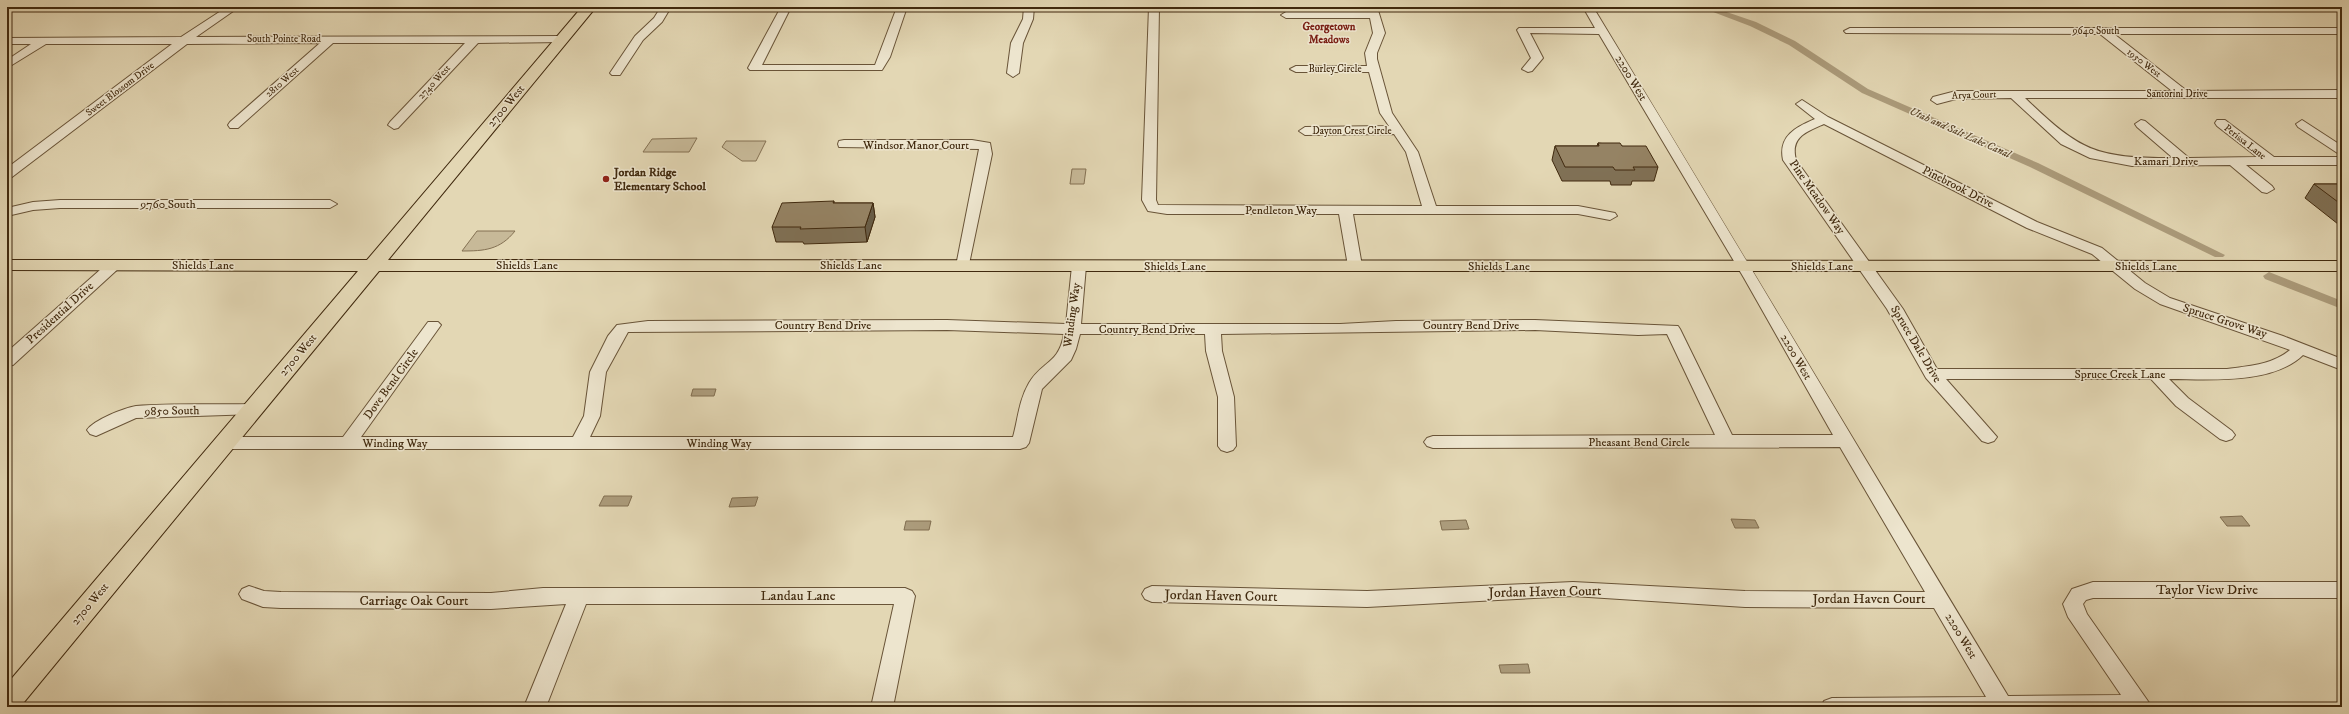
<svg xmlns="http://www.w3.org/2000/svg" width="2349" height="714" font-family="'IM FELL DW Pica',serif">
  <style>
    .green { fill: #c7b998; stroke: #847153 }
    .water { fill: #ac9c7c; stroke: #816e50 }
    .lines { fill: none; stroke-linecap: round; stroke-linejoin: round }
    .canal { fill: #ac9c7c; fill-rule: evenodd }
    .minor-casing { stroke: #695438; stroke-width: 2 }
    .major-casing { stroke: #40290e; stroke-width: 2 }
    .minor { fill: #ede5ce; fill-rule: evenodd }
    .major { fill: #e3d7b4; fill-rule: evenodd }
    .wall { fill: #807156; stroke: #40290e }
    .shaded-wall { fill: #685c46; stroke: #40290e }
    .building { fill: #958364; stroke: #40290e }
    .poi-dot { fill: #8f2418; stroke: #ede5ce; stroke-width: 1.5 }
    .labels { text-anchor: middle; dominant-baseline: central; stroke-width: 3; stroke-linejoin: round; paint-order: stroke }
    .far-street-label { font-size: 10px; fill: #40290e; stroke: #ede5ce }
    .far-neighbourhood-label { font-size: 11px; font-weight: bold; fill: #7a1f14; stroke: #ede5ce }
    .far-water-label { font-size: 11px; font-style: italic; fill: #5b462a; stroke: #ede5ce }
    .street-label { font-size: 12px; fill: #40290e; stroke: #ede5ce }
    .poi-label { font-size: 12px; font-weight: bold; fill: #40290e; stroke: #ede5ce; text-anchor: start }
    .near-street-label { font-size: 14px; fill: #40290e; stroke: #ede5ce }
  </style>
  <rect width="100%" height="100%" fill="#e3d7b4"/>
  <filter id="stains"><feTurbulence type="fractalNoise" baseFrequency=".005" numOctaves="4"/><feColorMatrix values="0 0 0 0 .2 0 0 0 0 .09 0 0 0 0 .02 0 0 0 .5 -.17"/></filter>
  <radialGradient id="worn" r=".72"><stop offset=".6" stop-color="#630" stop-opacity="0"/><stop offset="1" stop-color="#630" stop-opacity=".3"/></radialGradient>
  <!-- green -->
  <path class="green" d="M697 138 689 152H643L652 139Z
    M726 141H766L756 161H742L722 147Z
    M1072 169H1086L1084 184H1070Z
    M477 231H515C500 250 484 251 462 251Z"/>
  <!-- water -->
  <path class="water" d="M693 389H716L714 396H691Z
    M604 496H632L628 506H599Z
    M758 497 755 506 729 507 732 498Z
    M2242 516 2250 526H2227L2220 517Z
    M1731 519 1755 520 1759 528H1735Z
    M1466 520 1469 529 1442 530 1440 521Z
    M906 521H931L929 530H904Z
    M1528 664 1530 673H1501L1499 665Z"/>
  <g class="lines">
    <!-- canal -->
    <path class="canal" d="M1700 7H1712L1756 22 1795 41 1868 89 2038 163 2225 255 2223 257H2215L2030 167 1862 93 1789 45 1750 26Z
      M2269 272 2342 301V309L2265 279 2263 276Z"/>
    <defs>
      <path id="minor" d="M227 7H239L196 37 562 36 568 39 562 42 478 43 398 128 394 129 388 125 390 122 465 43H333L238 128H230L228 125 230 122 320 43 187 44 12 177 7 178V168L172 44H46L7 68V60L31 44H7V38L181 37Z
        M661 7H671L662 22 643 40 620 75H612L610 73 635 36 654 18Z
        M781 7H791L762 65H875L897 7H907L890 57 882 70H750L748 68Z
        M1024 7H1034L1033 19 1023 43 1019 73 1013 77 1007 73 1011 43 1023 19Z
        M1149 7H1159L1156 200 1158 205 1422 206 1406 152 1394 134 1305 135 1299 131 1305 127 1389 126 1380 113 1369 72H1296L1290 69 1296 66H1367L1365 53 1373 33 1370 18H1286L1281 15 1286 12H1368L1367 7H1377L1385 33 1377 53V59L1392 113 1418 152 1436 206H1578L1615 213 1617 216 1610 220 1578 214H1353L1362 266 1355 270 1348 266 1339 214H1167L1148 211 1142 200Z
        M1583 7H1593C1733 236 1869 467 2008 696L2121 695 2068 617 2063 604 2072 589 2093 582H2342V598H2093L2086 600 2083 604 2087 614 2152 707H1821L1824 701 1832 698 1986 697 1934 608 1745 607 1573 596 1367 607 1152 602 1145 599 1142 594 1145 589 1152 586 1367 591 1573 582 1745 591 1925 592 1840 447 1433 448 1427 446 1424 442 1427 438 1433 436 1715 435 1667 334 1638 335 1535 330 1221 334 1222 351 1234 397 1236 446 1233 450 1227 452 1221 450 1218 446V397L1206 351 1205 334H1080L1076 349 1071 360 1042 389 1029 443 1026 447 1020 449H225L219 447 216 443 219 439 225 437H343L428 322H438L441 325 361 437H573L584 416 590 372 608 336 617 325 648 321 947 320 1066 324 1072 266 1079 262 1086 266 1081 324H1340L1396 321 1535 320 1678 326 1680 329 1732 435H1833L1744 278 1599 34 1530 33 1543 58 1532 71 1528 72 1522 69 1531 58 1517 30 1519 28H1595ZM947 330 1064 334C1059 364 1042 361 1029 383 1019 400 1018 419 1013 437H590L600 416 606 372 628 332Z
        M1850 28H2342V34H2114L2187 91 2342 90V98H2025C2081 152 2096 158 2173 158L2137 127 2135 124 2141 120 2145 121 2189 158 2257 157 2217 126 2215 123 2217 120H2225L2274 157H2342V165H2246L2272 186 2274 189 2267 193 2262 192 2230 165 2132 166 2090 158 2061 144 2011 98 1956 99 1937 104 1931 100 1933 97 1956 91H2172L2100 34 1846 33 1844 31Z
        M1802 100 1828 117 2037 222 2102 248 2145 283 2170 298 2283 336 2342 359V370L2303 355C2272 385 2209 379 2169 379L2188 398 2232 431 2235 435 2232 439 2226 441 2220 439 2176 406 2151 379H1946L1997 437 1994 441 1988 443 1982 441 1926 378 1887 309 1783 160C1778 136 1796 127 1815 119L1796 104ZM1824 124 2027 228 2092 254 2135 289 2160 304 2290 350C2272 365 2249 366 2227 369H1937L1903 309 1796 160C1790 137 1806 132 1824 124Z
        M2302 120 2342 146V156L2298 127 2296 124Z
        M844 140H972L990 143 992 154 968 269H958L956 266 979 149 839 147 838 144 839 141Z
        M60 200H330L337 204 330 208H60L33 210 7 216V208L33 202Z
        M114 261 121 265 119 268 13 365 7 366V352L109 262Z
        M253 404 259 406 261 410 259 414 136 418 96 436 90 434 87 430C94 420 124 408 136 406 175 403 214 405 253 404Z
        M249 586 264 591 281 592 491 593 543 588H905L912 591 915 596 893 707H871L894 604H586L546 707H524L566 604 491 609 281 608 263 607 242 599 239 594 242 589Z"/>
      <path id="major" d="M582 7H596L388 260 2342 261V271H379L20 707H7V684L358 271 7 270V260H367Z"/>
    </defs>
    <!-- minor casing -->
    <use href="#minor" class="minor-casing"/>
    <!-- major casing -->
    <use href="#major" class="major-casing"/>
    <!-- minor -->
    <use href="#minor" class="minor"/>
    <!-- major -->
    <use href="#major" class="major"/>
  </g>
  <!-- wall -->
  <path class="wall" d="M1598 143 1622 146 1658 167 1654 181H1632L1631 185H1611L1610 181H1562L1552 160 1555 146H1597Z
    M2314 184H2342V225L2338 224 2305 198Z
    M834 201V203H873L875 217 867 242 804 244 803 242H776L772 227Z"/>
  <!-- shaded-wall -->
  <path class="shaded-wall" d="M873 203 875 217 867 242 865 227Z"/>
  <!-- building -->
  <path class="building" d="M1598 143H1620L1622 146H1646L1658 167H1633L1635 170H1615L1613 167H1565L1555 146H1599Z
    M2314 184H2342V205Z
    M834 201 833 203H873L865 227 800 229 801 227H772L782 203Z"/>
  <!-- markers -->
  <circle class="poi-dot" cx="606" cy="179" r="4"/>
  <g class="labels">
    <!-- far-street labels -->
    <g class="far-street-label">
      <text x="2096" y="31">9640 South</text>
      <text x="284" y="39">South Pointe Road</text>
      <text transform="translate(2144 63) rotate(38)">1950 West</text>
      <text x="1335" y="69">Burley Circle</text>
      <text transform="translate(282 82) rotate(-41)">2810 West</text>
      <text transform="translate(434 82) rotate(-47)">2740 West</text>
      <text transform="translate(120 89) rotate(-37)">Sweet Blossom Drive</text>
      <text x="2177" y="94">Santorini Drive</text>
      <text transform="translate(1974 95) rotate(-2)">Arya Court</text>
      <text x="1352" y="131">Dayton Crest Circle</text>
      <text transform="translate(2245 142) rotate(38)">Perissa Lane</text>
    </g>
    <!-- far-neighbourhood labels -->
    <g class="far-neighbourhood-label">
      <text x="1329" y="27">Georgetown<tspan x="1329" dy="13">Meadows</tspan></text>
    </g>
    <!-- far-water labels -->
    <g class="far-water-label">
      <text transform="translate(1960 133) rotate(24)">Utah and Salt Lake Canal</text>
    </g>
    <!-- street labels -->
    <g class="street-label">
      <text transform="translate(1631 78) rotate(59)">2200 West</text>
      <text transform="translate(506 106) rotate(-50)">2700 West</text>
      <text x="916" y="145">Windsor Manor Court</text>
      <text x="2166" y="161">Kamari Drive</text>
      <text transform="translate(1958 187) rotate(27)">Pinebrook Drive</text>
      <text transform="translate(1817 197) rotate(55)">Pine Meadow Way</text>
      <text x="168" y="204">9760 South</text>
      <text x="1281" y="210">Pendleton Way</text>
      <text x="203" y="265">Shields Lane</text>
      <text x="527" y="265">Shields Lane</text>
      <text x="851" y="265">Shields Lane</text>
      <text x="1175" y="266">Shields Lane</text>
      <text x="1499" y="266">Shields Lane</text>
      <text x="1822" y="266">Shields Lane</text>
      <text x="2146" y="266">Shields Lane</text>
      <text transform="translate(60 313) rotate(-42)">Presidential Drive</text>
      <text transform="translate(1072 315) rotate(-82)">Winding Way</text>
      <text transform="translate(2225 321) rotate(18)">Spruce Grove Way</text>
      <text x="823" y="325">Country Bend Drive</text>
      <text x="1471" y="325">Country Bend Drive</text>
      <text x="1147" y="329">Country Bend Drive</text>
      <text transform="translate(1916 344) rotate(59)">Spruce Dale Drive</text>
      <text transform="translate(298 355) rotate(-50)">2700 West</text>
      <text transform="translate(1796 357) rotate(60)">2200 West</text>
      <text x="2120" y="374">Spruce Creek Lane</text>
      <text transform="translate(391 384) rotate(-54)">Dove Bend Circle</text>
      <text transform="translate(172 411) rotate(-1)">9850 South</text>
      <text x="1639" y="442">Pheasant Bend Circle</text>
      <text x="395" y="443">Winding Way</text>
      <text x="719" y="443">Winding Way</text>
      <text transform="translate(90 604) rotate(-50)">2700 West</text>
      <text transform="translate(1961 636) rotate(59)">2200 West</text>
    </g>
    <!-- poi labels -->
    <g class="poi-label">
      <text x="614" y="172">Jordan Ridge<tspan x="614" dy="14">Elementary School</tspan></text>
    </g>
    <!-- near-street labels -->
    <g class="near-street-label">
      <text x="2207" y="590">Taylor View Drive</text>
      <text transform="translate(1545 592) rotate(-1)">Jordan Haven Court</text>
      <text x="798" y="596">Landau Lane</text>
      <text transform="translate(1221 596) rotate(1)">Jordan Haven Court</text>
      <text x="1869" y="599">Jordan Haven Court</text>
      <text x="414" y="601">Carriage Oak Court</text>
    </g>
  </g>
  <!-- margin -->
  <rect width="2349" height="714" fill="none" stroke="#e3d7b4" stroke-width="24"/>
  <rect x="8" y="8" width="2333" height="698" fill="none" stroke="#40290e" stroke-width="2"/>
  <rect x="12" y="12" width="2325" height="690" fill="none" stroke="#40290e"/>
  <rect width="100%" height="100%" filter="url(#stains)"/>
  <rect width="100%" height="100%" fill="url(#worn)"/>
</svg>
